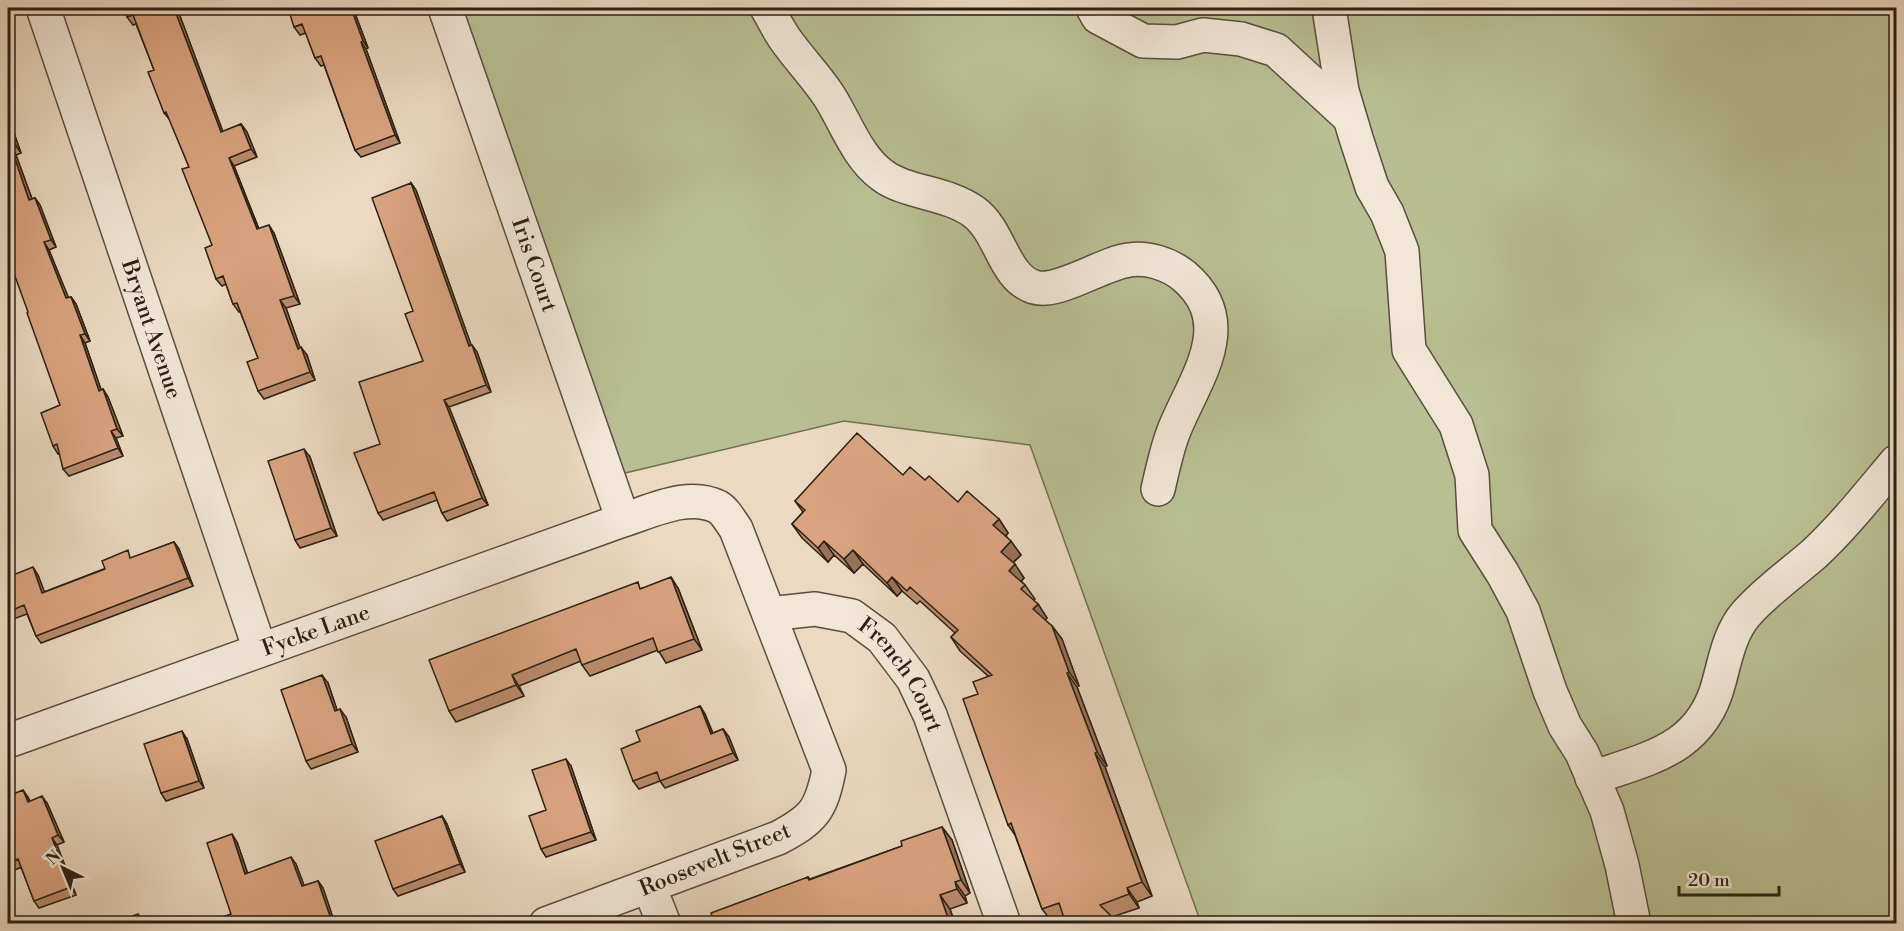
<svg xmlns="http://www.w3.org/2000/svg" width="1904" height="931" font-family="'Libre Bodoni',serif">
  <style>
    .green { fill: #b8bf92; stroke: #727054; stroke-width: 1.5 }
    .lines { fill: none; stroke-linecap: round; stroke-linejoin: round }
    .minor-casing { stroke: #5b4e40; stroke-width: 36 }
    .minor { stroke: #f2e6d7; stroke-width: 33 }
    .wall { fill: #bb8c6d; stroke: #2b2015; stroke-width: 1.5 }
    .shaded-wall { fill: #987259; stroke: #2b2015; stroke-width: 1.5 }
    .building { fill: #d9a37f; stroke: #2b2015; stroke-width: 1.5 }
    .labels { text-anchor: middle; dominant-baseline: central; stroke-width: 6; stroke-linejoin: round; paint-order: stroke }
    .street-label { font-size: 22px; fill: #2b2015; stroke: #f2e6d7 }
  </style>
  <rect width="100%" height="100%" fill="#ebd9c1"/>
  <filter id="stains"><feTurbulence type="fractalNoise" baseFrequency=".00333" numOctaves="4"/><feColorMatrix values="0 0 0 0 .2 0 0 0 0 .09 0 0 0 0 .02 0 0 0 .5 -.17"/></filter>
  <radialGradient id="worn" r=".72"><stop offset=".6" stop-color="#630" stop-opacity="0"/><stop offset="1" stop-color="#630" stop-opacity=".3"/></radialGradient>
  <!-- green -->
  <path class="green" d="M445 8H1896V923H1201L1030 445 844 421 608 477Z"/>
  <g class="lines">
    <defs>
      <g id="minor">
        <path id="s1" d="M43 8 260 650"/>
        <path id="s2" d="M445 8 623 520"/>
        <path d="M767 8C773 18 778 29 785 39 799 59 816 76 829 96 845 121 857 157 882 175 905 193 947 192 974 212 1001 232 1003 277 1034 287 1057 295 1103 263 1129 260 1148 257 1169 264 1184 276 1239 323 1196 377 1175 428 1167 447 1163 468 1158 489"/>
        <path d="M1093 8 1098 17 1143 41 1177 42 1203 35 1241 39 1276 50 1349 117"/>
        <path d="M1329 8 1342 91 1356 138 1372 187 1387 213 1402 251 1409 350 1456 425 1472 475 1475 530 1503 574 1523 611 1550 691 1565 726 1582 753 1607 811 1622 865 1634 924"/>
        <path id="s3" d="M769 614 815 609 852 616 882 638 913 679 930 715 1004 924"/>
        <path id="s4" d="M8 741 623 520C652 511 689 492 718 507 725 511 731 522 736 529L829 770C821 810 814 819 778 838L546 924"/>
        <path d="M1592 778C1650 758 1702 749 1719 682 1725 660 1730 632 1746 614 1766 591 1791 574 1814 554 1844 526 1870 493 1896 462"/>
        <path d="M649 886 664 924"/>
      </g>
    </defs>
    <!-- minor casing -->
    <use href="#minor" class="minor-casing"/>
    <!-- minor -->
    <use href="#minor" class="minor"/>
  </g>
  <!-- wall -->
  <path class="wall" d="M124 8H177L223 132 241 124 247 132 257 157 234 166 259 229 274 233 300 304 286 308 300 348 307 355 315 380 264 399 258 391V358L240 311 239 312 233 304 226 284 222 286 216 279 212 245 189 167 170 120 164 113 154 70 136 24 133 25 127 17Z
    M353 8 368 48 366 49 400 143 361 157 355 150 324 65 321 66 315 58 306 33 300 35 294 27Z
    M8 116 21 153 16 155 32 199 35 198 40 205 56 247 49 250 68 298 71 297 76 304 90 341 85 343 101 390 103 389 108 397 123 436 116 438 123 456 69 476 63 469 60 453 58 454 53 446 60 405 28 312Z
    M411 183 416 190 471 345 477 352 491 392 449 407 488 505 447 521 442 513 437 500 383 520 378 513 380 444 423 361 413 311Z
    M310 457 337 536 300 548 295 540Z
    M903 475 925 480 958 502 999 519 1008 533 1006 536 1021 555 1013 563 1024 578 1021 581 1025 585 1035 599 1033 600 1038 604 1047 618 1045 620 1052 626 1062 639 1079 686 1077 687 1107 766 1105 767 1152 896 1137 902 1139 908 1112 917 1064 918 1052 922 1042 909 1015 835 1008 825 978 694 988 676 960 651 951 637 955 633 920 601 917 604 902 591 897 596 863 564 854 573 834 555 828 562 802 538 792 524 803 512 795 501Z
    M174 542 179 549 193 586 41 643 36 636 27 614 8 621V577L38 575 44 592Z
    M642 588H678L702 650 666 663 658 650 590 676 582 665 581 661 519 686 524 696 456 722 449 711Z
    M328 683 337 710 346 717 358 752 311 769 306 761Z
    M700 706 705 714 713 733 723 729 729 737 738 760 665 788 660 781 639 789 633 781 640 741Z
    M187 739 204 788 166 801 161 793Z
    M571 766 596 840 546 857 541 849 546 810Z
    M8 796 28 797 30 801 47 803 64 842 57 845 76 895 39 908 34 901 21 867 13 871 9 866H8Z
    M442 816 447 824 465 872 398 896 393 889Z
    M942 827 952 840 970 893 965 896 967 903 950 909 955 924H715L808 877 810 879 902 846Z
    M237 842 248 874 296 864 304 886 318 881 323 888 335 924H209L231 914Z"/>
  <!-- shaded-wall -->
  <path class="shaded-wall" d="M174 8H177L226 140 221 132Z
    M351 8H353L368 48 363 41Z
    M361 42 366 49 400 143 395 135Z
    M8 116 21 153 16 146 8 123Z
    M241 124 247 132 257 157 251 149Z
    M11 147 16 155 35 207 29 200Z
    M229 158 234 166 262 237 257 229Z
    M411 183 416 190 474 353 469 346Z
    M35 198 40 205 56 247 51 240Z
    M269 225 274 233 300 304 294 296Z
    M44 242 49 250 72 306 66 298Z
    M71 297 76 304 90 341 85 334Z
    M280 300 286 308 303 356 298 349Z
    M80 335 85 343 104 398 99 391Z
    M472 345 477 352 491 392 486 385Z
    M301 347 307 355 315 380 310 372Z
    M103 389 108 397 123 436 117 429Z
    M444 400 449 407 488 505 482 498Z
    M111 431 116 438 123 456 118 448Z
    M304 449 310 457 337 536 331 528Z
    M999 519 1008 533 1003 539 993 525Z
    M824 541 834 555 828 562 818 548Z
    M1011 541 1021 555 1010 565 1001 552Z
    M174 542 179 549 193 586 188 578Z
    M853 550 863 564 854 573 844 559Z
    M1015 564 1024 578 1019 584 1009 571Z
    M33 567 38 575 48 601 42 593Z
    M671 577 678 588 702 650 694 639Z
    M892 577 902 591 897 596 887 583Z
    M1038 604 1047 618 1043 623 1033 609Z
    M1052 626 1062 639 1079 686 1069 672Z
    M1067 673 1077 687 1107 766 1097 752Z
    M322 675 328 683 340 719 335 711Z
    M512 675 519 686 524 696 516 685Z
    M700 706 705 714 716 742 711 734Z
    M340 709 346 717 358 752 352 744Z
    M723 729 729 737 738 760 733 753Z
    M182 731 187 739 204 788 199 781Z
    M1095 753 1105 767 1152 896 1142 882Z
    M566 759 571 766 596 840 591 832Z
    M23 790 28 797 33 810 28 802Z
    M42 796 47 803 64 842 58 835Z
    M442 816 447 824 465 872 460 864Z
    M942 827 952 840 970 893 961 880Z
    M232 834 237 842 250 881 245 874Z
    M52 838 57 845 76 895 71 887Z
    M291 857 296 864 307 893 302 886Z
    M318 881 323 888 335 924 331 919Z
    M955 882 965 896 967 903 957 889Z
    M1127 888 1137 902 1139 908 1129 894Z
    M940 895 950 909 955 924H950Z
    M138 914 145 924H142Z"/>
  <!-- building -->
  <path class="building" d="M124 8H174L221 132 241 124 251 149 229 158 257 229 269 225 294 296 280 300 298 349 301 347 310 372 258 391 247 362 258 358 237 303 233 304 223 276 216 279 205 248 212 245 182 169 189 167 166 112 164 113 148 72 154 70 133 15 127 17Z
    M288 8H351L363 41 361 42 395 135 355 150 321 56 315 58 302 24 294 27Z
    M8 123 16 146 11 147 29 200 35 198 51 240 44 242 66 298 71 297 85 334 80 335 99 391 103 389 117 429 111 431 118 448 63 469 57 444 53 446 41 413 60 405 27 313 28 312 8 257Z
    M411 183 469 346 472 345 486 385 444 400 482 498 442 513 434 492 378 513 354 453 380 444 359 382 423 361 405 314 413 311 372 198Z
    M857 433 903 475 910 467 925 480 929 476 958 502 967 491 999 519 993 525 1011 541 1001 552 1015 564 1009 571 1025 585 1021 589 1038 604 1033 609 1052 626 1069 672 1067 673 1097 752 1095 753 1142 882 1127 888 1129 894 1100 905 1119 924H1066L1059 903 1042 909 1011 823 1008 825 963 699 978 694 973 682 992 675 951 637 958 630 910 587 907 591 892 577 887 583 853 550 844 559 824 541 818 548 792 524 805 510 795 501Z
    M304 449 331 528 295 540 268 461Z
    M174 542 188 578 36 636 24 605 8 612V577L33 567 42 593 105 569 102 561 128 550 130 558Z
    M671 577 694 639 658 652 653 638 582 665 576 649 512 675 516 685 449 711 429 660 638 582 640 589Z
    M322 675 335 711 340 709 352 744 306 761 281 690Z
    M700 706 711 734 723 729 733 753 660 781 657 772 633 781 621 749 640 741 636 731Z
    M182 731 199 781 161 793 144 744Z
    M566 759 591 832 541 849 529 816 546 810 532 770Z
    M23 790 28 802 42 796 58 835 52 838 71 887 34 901 18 859 8 863V796Z
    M442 816 460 864 393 889 375 841Z
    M942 827 961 880 955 882 957 889 940 895 950 924H715L711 913 808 877 809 880 902 846 901 841Z
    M232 834 245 874 291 857 302 886 318 881 331 919 320 924H209V922L231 914 207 843Z
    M138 914 142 924H111Z"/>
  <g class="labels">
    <!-- street labels -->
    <g class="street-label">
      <text stroke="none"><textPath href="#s2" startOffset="272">Iris Court</textPath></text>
      <text stroke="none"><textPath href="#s1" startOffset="339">Bryant Avenue</textPath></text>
      <text stroke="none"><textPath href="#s4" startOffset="327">Fycke Lane</textPath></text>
      <text stroke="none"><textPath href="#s3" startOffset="162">French Court</textPath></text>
      <text transform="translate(715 860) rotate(-22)">Roosevelt Street</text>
    </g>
  </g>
  <!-- margin -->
  <rect width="1904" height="931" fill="none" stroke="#ebd9c1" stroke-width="30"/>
  <rect x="9" y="9" width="1886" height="913" fill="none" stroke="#2b2015" stroke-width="3"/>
  <rect x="15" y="15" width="1874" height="901" fill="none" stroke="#2b2015" stroke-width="1.5"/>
  <!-- north arrow -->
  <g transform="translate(63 868) rotate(317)" stroke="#f2e6d7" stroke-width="4.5" paint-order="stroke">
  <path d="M0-4.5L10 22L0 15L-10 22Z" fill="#2b2015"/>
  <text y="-9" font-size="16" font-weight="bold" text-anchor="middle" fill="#2b2015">N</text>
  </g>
  <!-- scale -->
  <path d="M1679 886v9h100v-9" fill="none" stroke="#2b2015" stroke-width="3"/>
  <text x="1688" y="886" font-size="18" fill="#2b2015" stroke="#f2e6d7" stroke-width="4.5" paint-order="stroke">20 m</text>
  <rect width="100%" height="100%" filter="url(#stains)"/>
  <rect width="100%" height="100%" fill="url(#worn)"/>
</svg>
